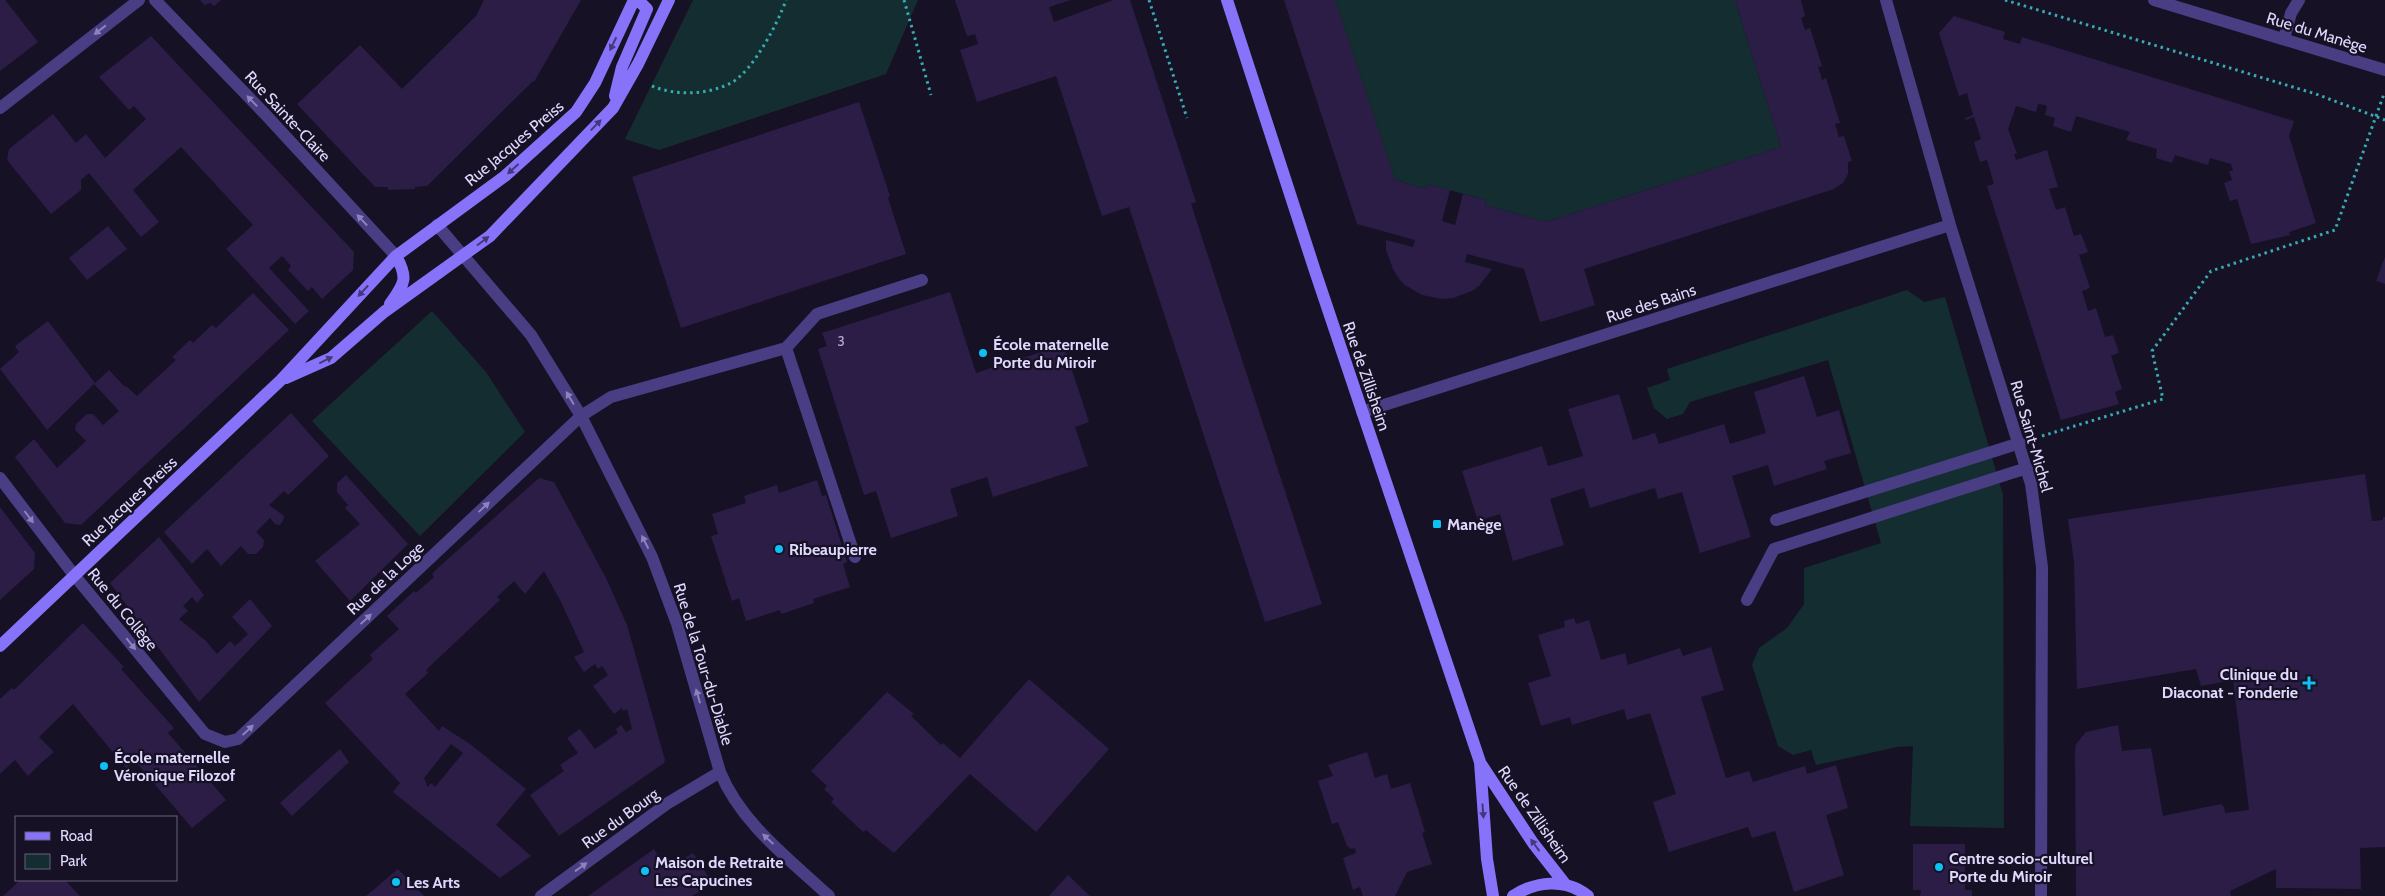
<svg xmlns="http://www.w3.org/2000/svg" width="2385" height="896" font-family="Cabin,sans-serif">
<rect width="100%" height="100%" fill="#171126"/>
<path fill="#142d30" d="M693,0h225l-32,74 -227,76 -34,-11z
M1335,0h400l46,147 -235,75 -61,-17 1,-5 -59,-16 -1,5 -31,-9z
M1907,290l17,12 21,-5 58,198 1,333 -94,-2 3,-80 -16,1 -81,18 -5,-15 -18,5 -15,-9 -26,-81 7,-17 28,-20 17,-24v-36l77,-25 -53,-183 -138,42 -7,12 -16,5 -13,-11 -7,-20 23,-8 -3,-11z
M432,311l54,61 39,60 -105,104 -108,-115z"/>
<path fill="#2b1d46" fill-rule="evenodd" d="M0,0h5l33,42 -38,29z
M200,0h21l-7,6 -4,-3 -6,2z
M484,0h97l-47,82 -1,-1 -106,105 -12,1v2l-27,1v-3h-13l-78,-83 63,-59 42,44 74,-73z
M955,0h116l-22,7 5,15 59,-22h17l66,202 -5,2 131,400 -57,18 -136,-415 -27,9 -46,-140 -79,26 -17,-52 18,-6 -3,-10 -8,2z
M1284,0h51l60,180 31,9 1,-5 23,6 -8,31 13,4 8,-31 23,6 -1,5 61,17 235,-75 -46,-147h66l4,16 -4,2 4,12 5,-2 12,38 -4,1 2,6 2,7 4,-2 14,45 -5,1 4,13 5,-1 8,25 -4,1v12l-5,9 -9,6 -250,80 11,36 -40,13 -15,4 -16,-53 -57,-15 -2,8 27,7 -13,17 -7,5 -19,7 -11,1 -20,-4 -17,-10 -6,-6 -6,-10 -7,-19v-10l27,7 2,-7 -58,-16z
M1954,16l51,16 -2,7 17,5 2,-7 272,84 -5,15 27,87 -27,9 1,3 -39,9 -14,-45 -7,2 -6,-18 8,-3 -3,-9h4l-2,-7 -21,-6 -2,7 -33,-10 -3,8 -16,-5 1,-9 -31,-9 4,-8 -54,-16 -5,16 -18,-6 2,-8 -10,-3 2,-8 -2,-2 -7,-1 -2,8 -20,-6 -8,23 9,25h-3l2,6 31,-10 11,37 -9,2 7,21 9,-3 9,29 7,-2 1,2 6,16 -9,3 11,33 -8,3 6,20 8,-3 9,29 8,-2 6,18 -8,3 11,33 -7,3 4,12 -58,16 -74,-234 7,-2 -7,-24 -7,2 -6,-20 7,-3 -7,-22 -8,3 -1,-2 8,-3 -6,-22 -8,3 -20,-63z
M151,36l203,216 -1,18 -31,29 -10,-12 -4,4 -20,-21 3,-4 -9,-10 -13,12 40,43 -14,13 -69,-75 27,-24 -72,-78 -48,43 26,32 -18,15 -52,-64 -8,7v10l-30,24 -44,-54 2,-11 44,-35 23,29 10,-9 19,24 41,-39 -12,-13 -5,4 -30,-33z
M859,102l31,94 -2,2 18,56 -225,74 -49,-151z
M108,226l19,23 -40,31 -18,-22z
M2385,257v27l-9,-3z
M950,292l26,81 78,-25 12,4 23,70 -14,5 13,39 -95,31 -6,-20 -37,12 8,27 -67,22 -15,-47 -12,4 -46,-146 9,-3 -5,-13z
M253,293l36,37 -208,195 -16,-2 -50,-66 19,-18 23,29 29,-27 -11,-11 1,-6 11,-10h6l10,11 16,-14 -25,-27 -47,46 -47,-61 19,-17 -4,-6 33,-25 47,62 14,-13 16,17 1,-1 11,10 39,-36 -4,-3 18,-17 3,3 19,-18 4,3z
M1804,376l13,41 22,-7 12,43 -27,8 3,8 -53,17 -6,-21 -36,11 19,61 -51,16 -18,-61 -24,7 -3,-11 -65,20 -6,-20 -34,11 14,46 -51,16 -13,-47 -22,7 -16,-50 80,-25 6,20 35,-10 -15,-47 51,-15 14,46 22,-7 4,11 65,-20 6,20 36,-11 -12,-41z
M291,413l38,43 -41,39 -4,-4 -15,14 15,11 -1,5 -3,4 -5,-1 -5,-6 -14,14 8,8 -1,7 -7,7h-8l-7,-8 -20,20 -14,-17 -15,15 -28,-32z
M2365,474l7,47 11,-1v-3h2v330l-25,1 1,41 -85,-1v-19l-46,22 1,5h-155l-1,-144 1,-8 10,-12 32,-7 4,26 29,-3 12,68 58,-12 3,3 1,6 24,-3 -16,-130 -32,6 -5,-17 -119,20 -3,-127 -6,-43z
M346,475l62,69 -58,57 -35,-40 45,-37 -15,-16 3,-3 -11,-13v-9z
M539,478l15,4 52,96 21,47 38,135 -1,3 -105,73 -29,-41 34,-24 -4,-6 18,-12 -11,-15 13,-9 15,20 23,-16 -2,-4 5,-4 5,7 6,-3 -5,-20 -4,2 -1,-3 -8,6 -21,-28 15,-11 -6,-9 -4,3 -3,-5 -11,8 -10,-15 10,-5 -23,-50 -17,-31 -19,23 -11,-13 -17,16 3,3 -74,70 2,3 -23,21 34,37 3,-5 28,18 56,45 -30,36 35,31 -31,22 -107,-86 7,-9 -75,-80 48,-44 -3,-4 29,-26 -12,-13 27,-25 2,2 18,-16 -2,-3 8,-8zM451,744l12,9 -28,34 -4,-4 -3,4 -4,-9z
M817,480l5,16 4,-1 21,67 -4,2 7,23 -37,12 1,4 -33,11 -1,-4 -34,11 -7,-23 -7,3 -21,-65 7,-2 -6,-20 34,-11 -2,-7 33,-11 2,8z
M0,507l35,46 -1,16 -34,31z
M159,537l45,58 -7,8 -5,-6 -9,9 5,5 -9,8 27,22 11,13 13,-13 5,5 13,-12 -16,-17 18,-18 22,27 -73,76 -89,-119z
M1574,618l2,6 13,-4 12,40 24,-7 3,12 52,-17 3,8 28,-9 13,43 -23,7 25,81 23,-7 4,11 52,-16 2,8 29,-9 12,43 -22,7 18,60 -50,17 -19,-61 -23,7 -4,-11 -79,25 -16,-50 23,-8 -26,-81 -23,7 -3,-11 -52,16 -2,-8 -29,9 -13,-43 23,-7 -13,-41 27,-8 -1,-6z
M83,623l41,44 -3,2 53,59 -6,5 58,67 -34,28 -57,-67 -9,7 -53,-64 -34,33 15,15 -13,11 -13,13 -13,-16 -15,14v-75l12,-11 2,2z
M1029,679l80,70 -73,83 -66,-58 -76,79 -28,-23 -3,2 -32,-30 3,-3 -10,-10 3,-3 -16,-15 76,-79 27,22 -3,2 30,29 2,-2 17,15z
M340,749l9,13 -57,54 -12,-13z
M1367,752l8,26 12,-4 4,15 19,-6 15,49 -3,1 10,31 -25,8 -12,24h-32l-3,-9 -7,3 -10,-32 13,-5 -1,-5 -4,1 -4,-3 -9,-24 -6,2 -14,-43 15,-5 -5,-11z
M1913,844h52v46h7v6h-52l1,-6h-8z
M654,849l12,20 27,-16 20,31 -21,12h-104z
M398,869l26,27h-58z
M1068,875l22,21h-41z
M20,880h45l15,16h-77z"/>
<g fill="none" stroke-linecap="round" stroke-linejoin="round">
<path stroke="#35acb3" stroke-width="3" stroke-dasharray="2.5 4" stroke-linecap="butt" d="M904,0l27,95
M1149,0l38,118
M2005,0l311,94 69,26
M652,86c24,10 55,9 79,-3 22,-12 47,-60 55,-83
M2042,436l121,-37 -11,-48 59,-80 124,-41 49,-136"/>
<path stroke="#493e83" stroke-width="12" d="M786,348l69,209
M1776,520l244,-77
M1747,600l27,-51 253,-81"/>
<path stroke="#493e83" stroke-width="12" d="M155,0l110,114 131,142
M1886,0l64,225 81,259 11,83 -1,329
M2154,0l231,70
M2284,39l7,-26 8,-13
M0,108l139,-108
M437,225l94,110 50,81 71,141 25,67 43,148c21,51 69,87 109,124
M1362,412l588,-187
M0,478l74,97 131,159 20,8 13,-3 343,-323 30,-19 175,-49 31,-34 105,-34
M541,896l127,-93 52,-31"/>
<path stroke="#8773f9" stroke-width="12" d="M1227,0l88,271 165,491 7,97 6,37
M615,96l7,-29 25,-58 -9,-9
M390,304c14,-20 19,-25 6,-48
M286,378l45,-20 53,-46 106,-76 123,-128 25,-44 31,-64
M0,646l281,-266 115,-124 109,-80 71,-64 19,-29 39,-83
M1481,764l52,79 32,41
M1513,896c23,-15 52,-18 75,0"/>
</g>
<defs><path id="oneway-solid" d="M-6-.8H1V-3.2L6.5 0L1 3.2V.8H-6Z" transform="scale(1.25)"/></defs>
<g fill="#8d83ba">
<use href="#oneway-solid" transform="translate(100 30) rotate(142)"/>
<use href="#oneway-solid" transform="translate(252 101) rotate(-134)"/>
<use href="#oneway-solid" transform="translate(362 220) rotate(-133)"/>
<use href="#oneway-solid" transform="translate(570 398) rotate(-121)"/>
<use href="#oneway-solid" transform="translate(484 507) rotate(-43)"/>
<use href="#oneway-solid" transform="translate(29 517) rotate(53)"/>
<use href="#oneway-solid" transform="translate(645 542) rotate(-117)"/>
<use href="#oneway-solid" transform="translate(366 619) rotate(-43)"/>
<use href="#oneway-solid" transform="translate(131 644) rotate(51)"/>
<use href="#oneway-solid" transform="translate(698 696) rotate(-106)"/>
<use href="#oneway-solid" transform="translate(248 730) rotate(-43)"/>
<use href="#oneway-solid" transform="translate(768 839) rotate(-137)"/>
<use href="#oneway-solid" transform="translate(581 867) rotate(-36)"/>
</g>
<g fill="#44387a">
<use href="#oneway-solid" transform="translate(613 44) rotate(116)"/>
<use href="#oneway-solid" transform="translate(596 125) rotate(-46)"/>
<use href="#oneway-solid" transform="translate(513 169) rotate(138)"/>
<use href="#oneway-solid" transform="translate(483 241) rotate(-37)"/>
<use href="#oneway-solid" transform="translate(363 291) rotate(133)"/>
<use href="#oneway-solid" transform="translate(326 360) rotate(-26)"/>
<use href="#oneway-solid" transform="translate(1483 811) rotate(86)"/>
<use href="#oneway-solid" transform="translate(1535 845) rotate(-126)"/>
</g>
<g fill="#0dc1f4" stroke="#171126" stroke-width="2">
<circle cx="983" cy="353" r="5"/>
<rect x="1432" y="519" width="10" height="10" rx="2.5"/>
<circle cx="779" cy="549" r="5"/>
<path d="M2306.5 675.5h5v5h5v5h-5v5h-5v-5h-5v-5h5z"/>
<circle cx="104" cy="766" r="5"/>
<circle cx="1939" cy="867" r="5"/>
<circle cx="645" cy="871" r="5"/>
<circle cx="396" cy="882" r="5"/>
</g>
<g text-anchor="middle" stroke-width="4.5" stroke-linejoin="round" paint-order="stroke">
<g font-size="14" fill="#b3a9cf">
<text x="841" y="346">3</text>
</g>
<g font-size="16" fill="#e0d8fd" stroke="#171126">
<text transform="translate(2317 32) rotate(17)" y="6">Rue du Manège</text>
<text transform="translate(288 116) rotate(47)" y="6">Rue Sainte-Claire</text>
<text transform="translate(514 143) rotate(-40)" y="6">Rue Jacques Preiss</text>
<text transform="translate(1651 303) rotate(-18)" y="6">Rue des Bains</text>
<text transform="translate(1367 376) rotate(71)" y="6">Rue de Zillisheim</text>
<text transform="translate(2032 436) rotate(74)" y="6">Rue Saint-Michel</text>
<text transform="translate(129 501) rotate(-43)" y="6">Rue Jacques Preiss</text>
<text transform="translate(385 578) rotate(-43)" y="6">Rue de la Loge</text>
<text transform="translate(123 609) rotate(51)" y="6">Rue du Collège</text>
<text transform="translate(704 664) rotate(73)" y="6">Rue de la Tour-du-Diable</text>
<text transform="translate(1535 814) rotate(55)" y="6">Rue de Zillisheim</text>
<text transform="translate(620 818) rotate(-36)" y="6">Rue du Bourg</text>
</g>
<g font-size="16" font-weight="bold" fill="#e0d8fd" stroke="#171126" text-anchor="start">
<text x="993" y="350">École maternelle<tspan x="993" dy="18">Porte du Miroir</tspan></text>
<text x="1447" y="530">Manège</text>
<text x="789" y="555">Ribeaupierre</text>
<text x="2298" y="680" text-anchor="end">Clinique du<tspan x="2298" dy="18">Diaconat - Fonderie</tspan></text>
<text x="114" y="763">École maternelle<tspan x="114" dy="18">Véronique Filozof</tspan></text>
<text x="1949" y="864">Centre socio-culturel<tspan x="1949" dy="18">Porte du Miroir</tspan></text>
<text x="655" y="868">Maison de Retraite<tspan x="655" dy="18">Les Capucines</tspan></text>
<text x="406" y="888">Les Arts</text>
</g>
</g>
<rect x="15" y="816" width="162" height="65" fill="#171126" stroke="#67617c"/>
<rect x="25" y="832" width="25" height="8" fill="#8773f9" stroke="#67617c"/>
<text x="60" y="841" font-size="15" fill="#e0d8fd">Road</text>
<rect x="25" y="854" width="25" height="15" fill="#142d30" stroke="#67617c"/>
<text x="60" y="866" font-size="15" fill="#e0d8fd">Park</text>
</svg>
